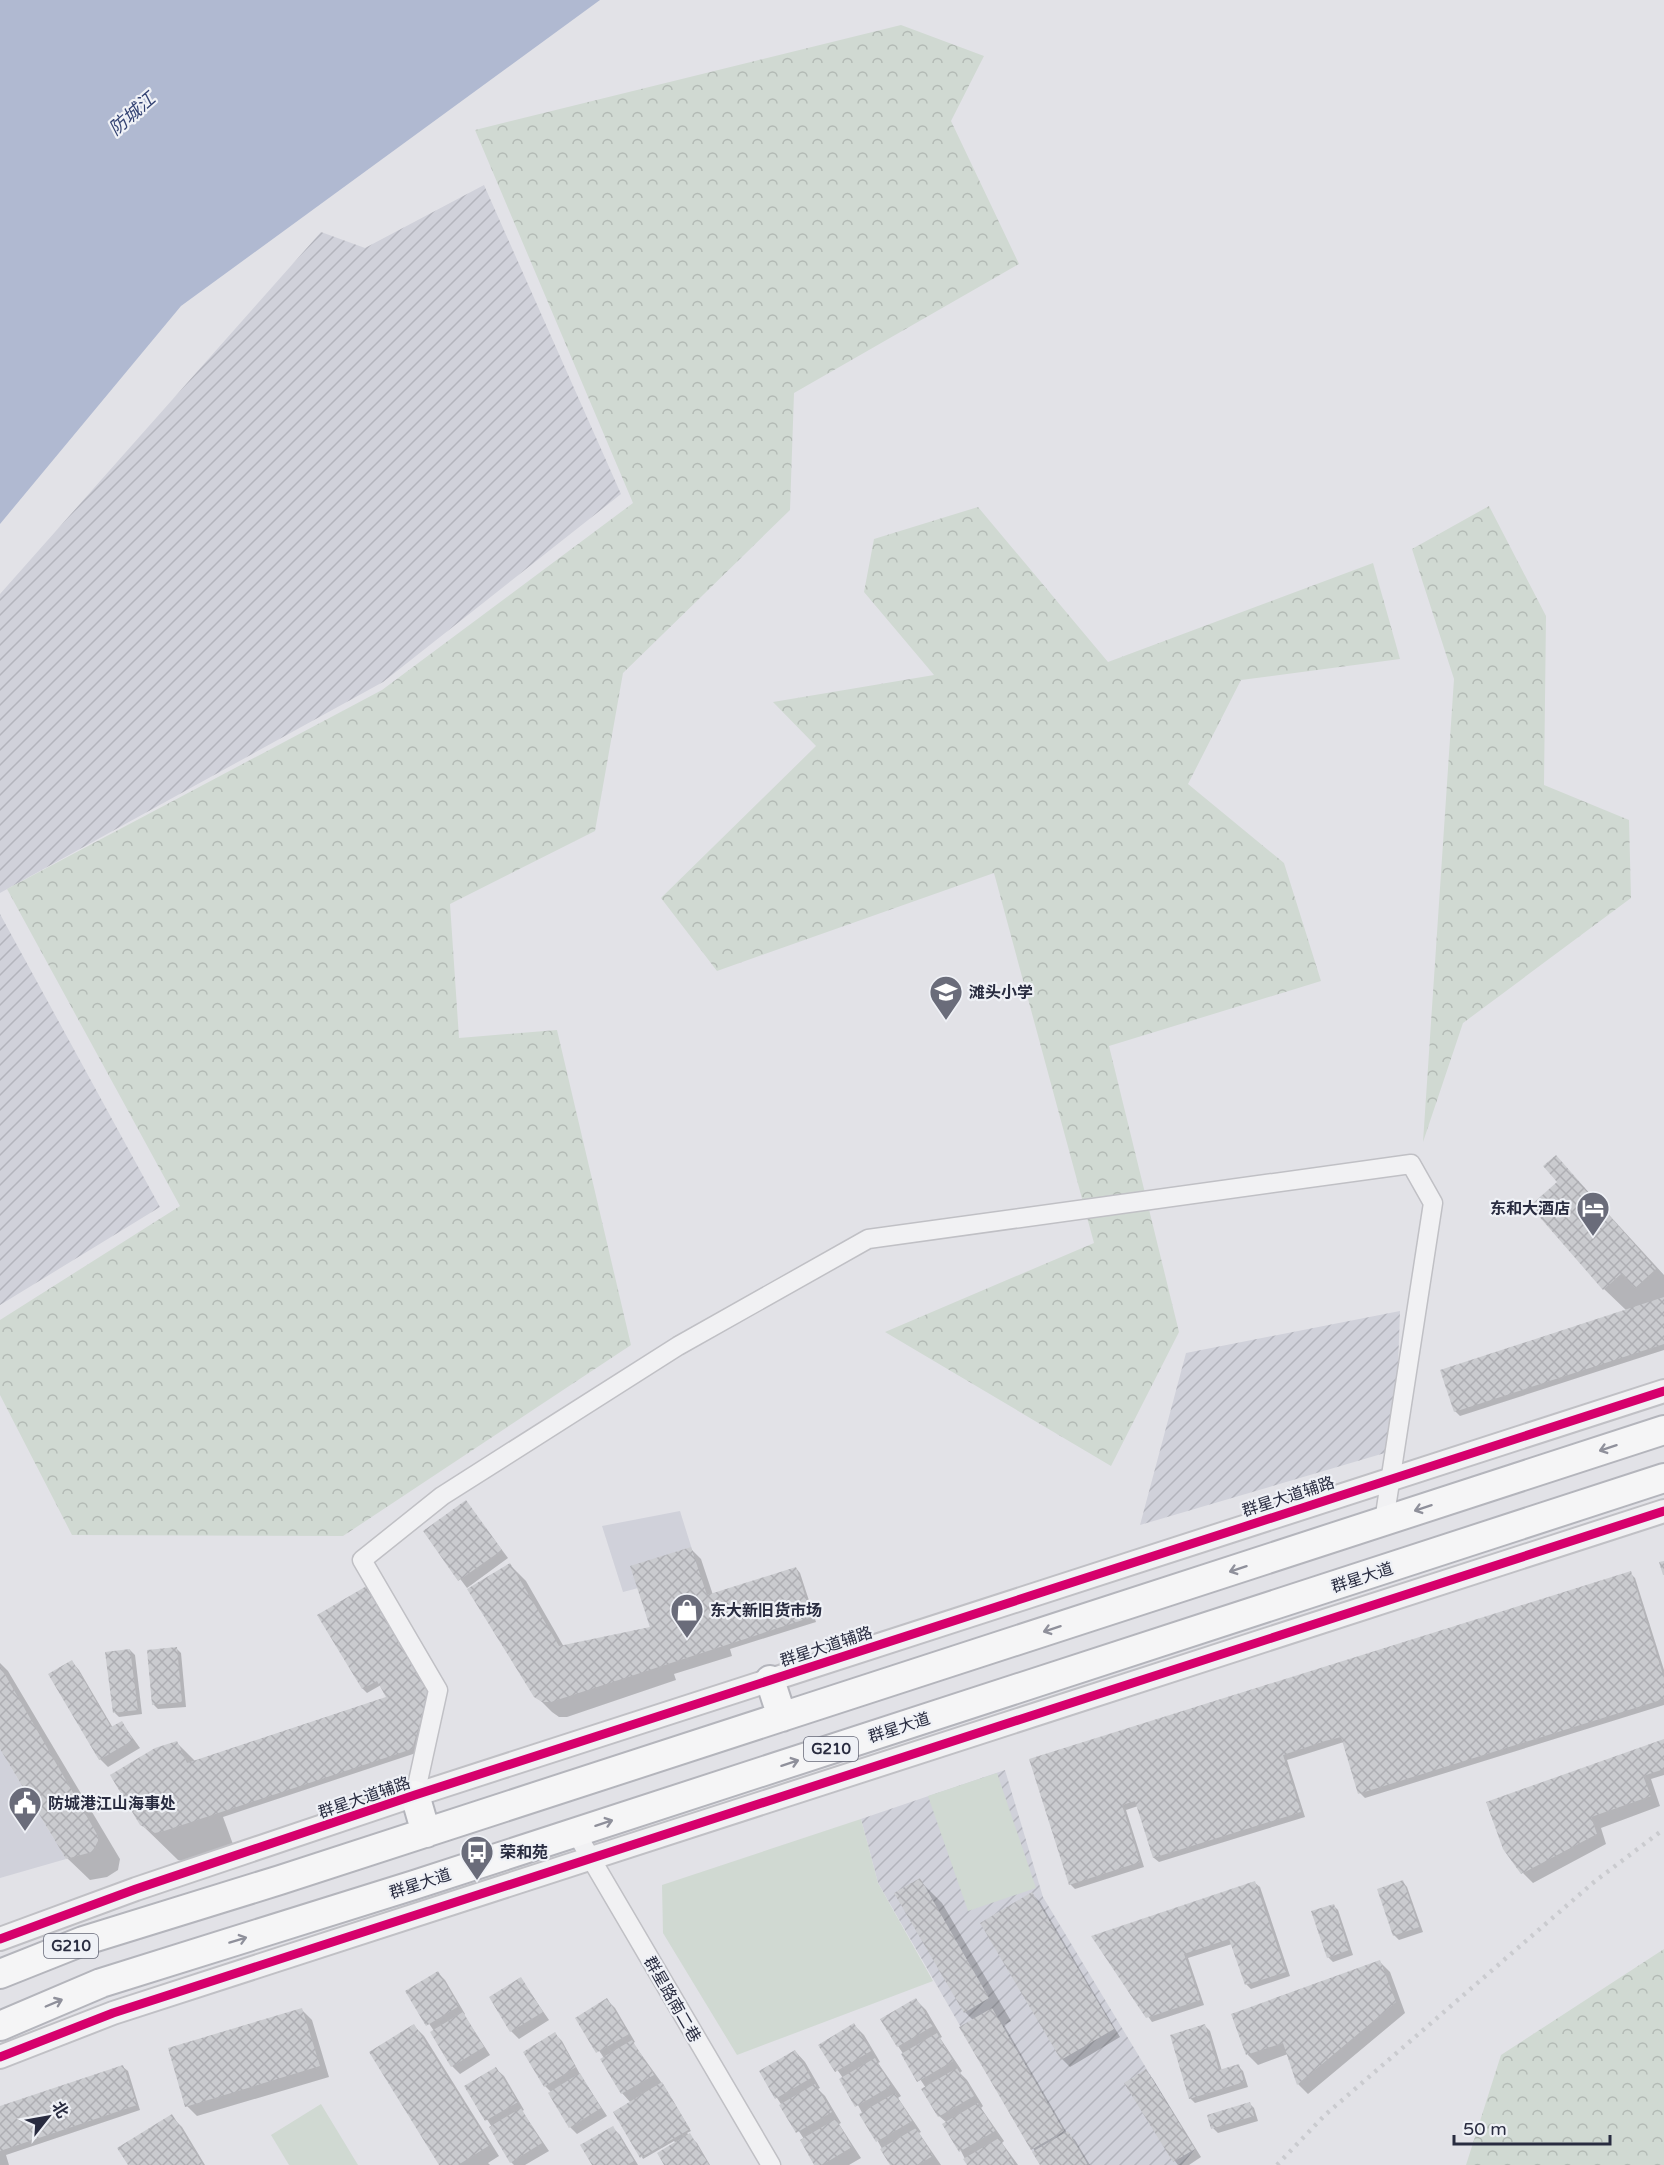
<svg xmlns="http://www.w3.org/2000/svg" width="1664" height="2165" font-family="'Varela Round','Noto Sans SC',sans-serif">
<defs>
<pattern id="industrial-furrows" width="10" height="10" patternUnits="userSpaceOnUse" patternTransform="scale(1.5)"><rect width="10" height="10" fill="#d0d1da"/><path d="M-1 1l2-2M0 10L10 0M9 11l2-2" fill="none" stroke="#b3b4bc"/></pattern>
<pattern id="forest-crowns" width="20" height="18" patternUnits="userSpaceOnUse" patternTransform="scale(1.5)"><rect width="20" height="18" fill="#d0d9d2"/><path d="M2 6a3 3 0 1 1 6 0M12 15a3 3 0 1 1 6 0" fill="none" stroke="#b3bab5"/></pattern>
<pattern id="building-cross-hatch" width="8" height="8" patternUnits="userSpaceOnUse" patternTransform="scale(1.5)"><rect width="8" height="8" fill="#cacbcf"/><path d="M0 0l8 8M0 8l8-8" fill="none" stroke="#aeaeb3"/></pattern>
</defs>
<rect width="100%" height="100%" fill="#e2e2e7"/>
<path fill="#d0d1da" d="M680,1511l42,134 -61,19 -23,-76 -15,4 -21,-66z
M0,1749l66,110 -66,19z"/>
<path fill="url(#industrial-furrows)" d="M484,185l137,309 -238,188 -383,211v-299l321,-362 44,16z
M0,914l160,293 -160,98z
M1400,1311l-5,139 -255,75 46,-172z
M1005,1770l38,127 152,252 -13,16h-142l-162,-282 -17,-64z"/>
<path fill="#d0d9d2" d="M997,1773l39,115 -68,23 -40,-115z
M861,1819l17,64 55,98 -196,74 -74,-122 -1,-48z
M321,2104l37,61h-69l-18,-30z"/>
<path fill="url(#forest-crowns)" d="M901,25l83,31 -33,65 68,143 -225,129 -4,117 -167,163 -28,158 -145,73 9,134 98,-8 74,315 -288,191 -271,-1 -72,-140v-75l180,-114 -173,-317 375,-199 251,-187 -158,-373z
M1489,506l57,110 -2,169 85,35 2,78 -168,125 -40,119 31,-463 -42,-130z
M978,507l130,155 265,-99 27,96 -159,21 -53,104 96,79 37,118 -212,65 70,286 -68,134 -226,-134 209,-89 -100,-370 -277,98 -56,-73 155,-152 -43,-44 161,-27 -70,-83 10,-53z
M1664,1949v216h-198l35,-110z"/>
<path fill="#b0b9d1" d="M0,0h600l-419,306 -181,218z"/>
<path fill="#0003" d="M1556,1157l108,118v75l-204,66 -5,-5 172,-100 -23,-22 -45,-107z
M466,1502l42,56 -41,30 -42,-56z
M691,1549l10,10 12,36 83,-27 4,5 16,49 -86,27 2,7 -58,18 2,6 -109,37h-8l-7,-5 -16,-16 -26,-131 16,16 38,66 88,-19z
M1630,1573l5,5 29,92v35l-299,93 -5,-5 -16,-51 -57,18 18,57 -146,45 -5,-4 -16,-52 -12,4 18,57 -69,22 -5,-5 -39,-124z
M319,1615l116,79 -19,59 -193,64 11,30 -48,15 -8,-2 -37,-36 36,-81 19,19 192,-64 -7,-13 -14,8 -4,-4z
M176,1648l5,5 5,54 -28,2 -5,-5z
M130,1650l5,5 7,59 -23,3 -4,-4z
M72,1662l7,8 34,58 9,-5 18,25 -32,19 -8,-8z
M0,1663l8,8 112,188 -2,11 -11,7 -17,3 -23,-22 -67,-112z
M1664,1741v34l-13,4 9,27 -59,22 5,16 -73,39 -10,-10z
M919,1880l23,23 69,118 -7,4 63,108 8,7 15,25h-49l-67,-144 -9,-9z
M1403,1882l4,5 16,45 -24,8 -5,-5z
M1255,1883l5,4 30,89 -39,13 -5,-5 -14,-40 -44,14 16,47 -52,17 -59,-85z
M1032,1894l8,8 80,135 -50,30 -8,-8z
M1333,1905l5,5 15,45 -20,7 -5,-5z
M1380,1962l10,10 15,41 -97,81 -10,-10 -10,-30 -30,11 -10,-10 -15,-40z
M438,1973l7,7 20,34 -1,1 26,40 -30,19 -8,-8 -18,-35 -27,-40z
M521,1979l28,41 -30,19 -8,-8z
M607,2000l8,8 20,34 -2,1 31,43 27,45 -4,2 10,10 13,22h-44l10,-22 -2,-2 -31,18 -1,-2 -27,-44 16,-10 -9,-10 -20,-33 2,-2 -27,-40z
M916,2000l10,10 16,27 -2,1 22,33 -2,2 7,7 16,26 -2,2 23,33 -2,2 16,22h-50l-21,-42 -8,-7 -13,-28 -28,-42z
M301,2009l11,11 17,57 -132,39 -10,-10z
M854,2025l10,10 16,27 -2,1 23,33 -3,2 23,34 -2,1 22,32h-50l-48,-87 -23,-33z
M414,2026l10,10 75,120 -11,7 2,2h-50z
M1205,2026l5,5 12,40 16,-5 5,5 5,16 -53,16 -5,-5z
M555,2034l7,7 19,35 26,40 -30,18 -7,-7 -19,-35 -6,-6z
M795,2051l10,11 15,26 -2,1 7,7 16,27 -2,1 22,34 -12,7h-33l-12,-26 -27,-41z
M123,2067l5,4 12,39 -134,45 3,10h-9v-57z
M496,2069l8,7 20,34 -2,1 27,40 -24,14h-11l-3,-3 -19,-35 -26,-40z
M1146,2071l7,8 48,78 -12,8h-11l-3,-4 -49,-78z
M1250,2104l4,4 4,13 -40,12 -5,-5z
M171,2116l11,11 23,38h-75z
M613,2128l7,7 18,30h-44z"/>
<path fill="url(#building-cross-hatch)" d="M1556,1155l100,114 -21,19 -13,-15 -19,17 -73,-84 27,-24 -14,-16z
M1664,1297v47l-210,68 -14,-42z
M466,1500l36,50 -44,31 -35,-50z
M691,1547l16,48 89,-28 16,50 -261,85h-9l-8,-5 -67,-108 43,-26 49,83 91,-19 -20,-61z
M1664,1561v14h-1l-4,-13z
M1631,1571l33,107v21l-306,95 -17,-57 -16,4 -42,14 18,57 -148,46 -18,-57 -13,4 18,57 -71,23 -40,-126z
M370,1584l61,104 -19,61 -248,82 -9,2 -15,-8 -30,-50 45,-27 22,-7 10,22 199,-66 -9,-16 -15,8 -45,-74z
M177,1647l5,55 -30,3 -5,-55z
M130,1649l8,61 -25,3 -8,-61z
M72,1660l39,67 11,-6 11,19 -34,20 -51,-86z
M0,1666l98,170v5l-6,11 -26,7 -66,-110z
M1664,1739v30l-21,7 8,20 -60,21 6,17 -76,40 -18,-25 -17,-47z
M920,1878l69,120 -25,15 -70,-120z
M1403,1880l16,47 -26,9 -16,-47z
M1255,1881l31,91 -41,13 -16,-46 -45,15 16,46 -54,18 -55,-82z
M1032,1892l82,137 -53,31 -81,-137z
M1334,1904l15,46 -22,8 -16,-47z
M1380,1960l16,42 -99,83 -14,-42 -37,12 -15,-41z
M438,1971l21,35 -33,20 -21,-35z
M521,1977l22,35 -33,20 -21,-35z
M607,1998l22,36 -33,19 -21,-35z
M916,1998l17,28 -36,21 -17,-28z
M302,2008l18,58 -135,41 -17,-59z
M992,2008l72,123 -33,19 -72,-123z
M463,2012l21,35 -33,20 -21,-35z
M854,2023l17,28 -36,21 -17,-27z
M414,2024l76,121 -32,20h-19l-70,-113z
M1205,2024l14,46 20,-6 5,18 -55,17 -19,-64z
M555,2032l21,35 -32,20 -21,-35z
M937,2033l16,28 -36,21 -16,-28z
M632,2040l22,35 -33,19 -21,-35z
M795,2050l16,28 -36,21 -16,-28z
M875,2058l16,28 -36,21 -16,-28z
M123,2065l14,40 -137,46v-45z
M496,2067l22,35 -33,19 -21,-35z
M957,2068l17,28 -36,21 -17,-28z
M1146,2069l49,80 -22,13 -49,-79z
M580,2073l21,35 -32,20 -21,-35z
M662,2082l28,47 -50,29 -27,-46z
M815,2084l17,28 -36,21 -17,-28z
M895,2093l17,28 -36,21 -17,-28z
M1250,2102l4,14 -43,13 -4,-14z
M978,2103l17,28 -36,21 -17,-28z
M521,2108l21,35 -32,20 -21,-36z
M172,2114l31,51h-75l-11,-17z
M836,2119l16,28 -30,18h-8l-14,-25z
M613,2126l21,35 -7,4h-35l-12,-20z
M916,2128l17,28 -16,9h-27l-10,-16z
M1068,2131l20,34h-48l-8,-13z
M690,2133l19,32h-45l-7,-12z
M999,2138l16,27h-48l-4,-6z"/>
<g fill="none" stroke-linecap="round" stroke-linejoin="round">
<defs>
<path id="minor" d="M415,1795l23,-105 -76,-130 80,-64 236,-150 190,-107 543,-75 22,39 -49,318
M576,1833l195,332"/>
<path id="tertiary" d="M0,1939l136,-50 279,-94 1249,-404
M0,2057l113,-44 1551,-502"/>
<path id="trunk" d="M770,1680l12,37
M415,1795l11,38
M0,1974l83,-33 197,-61 1384,-450
M0,2026l101,-43 313,-98 1250,-407"/>
</defs>
<use href="#minor" stroke="#c0c0c5" stroke-width="21"/>
<use href="#tertiary" stroke="#c0c0c5" stroke-width="26"/>
<use href="#trunk" stroke="#b4b5bc" stroke-width="32"/>
<use href="#minor" stroke="#f1f1f3" stroke-width="18"/>
<use href="#tertiary" stroke="#f1f1f3" stroke-width="22"/>
<use href="#trunk" stroke="#f5f5f6" stroke-width="28"/>
<path stroke="#cacbcf" stroke-width="4.5" stroke-dasharray="3 6" stroke-linecap="butt" d="M1277,2165l48,-50 269,-233 70,-53"/>
<defs>
<path id="cycleway" d="M0,1939l136,-50 279,-94 1249,-404
M0,2057l113,-44 1551,-502"/>
</defs>
<use href="#cycleway" stroke="#eff1f6" stroke-width="13"/>
<use href="#cycleway" stroke="#d6006c" stroke-width="9"/>
</g>
<defs><path id="oneway-shaft" d="M-6 0H5M1.5-3L5.5 0L1.5 3" fill="none" stroke-width="1.6" stroke-linecap="round" stroke-linejoin="round" transform="scale(1.5)"/></defs>
<g stroke="#8f909b">
<use href="#oneway-shaft" transform="translate(1608 1448) rotate(162)"/>
<use href="#oneway-shaft" transform="translate(1423 1508) rotate(162)"/>
<use href="#oneway-shaft" transform="translate(1238 1569) rotate(162)"/>
<use href="#oneway-shaft" transform="translate(1052 1629) rotate(162)"/>
<use href="#oneway-shaft" transform="translate(790 1763) rotate(-18)"/>
<use href="#oneway-shaft" transform="translate(604 1823) rotate(-18)"/>
<use href="#oneway-shaft" transform="translate(238 1940) rotate(-17)"/>
<use href="#oneway-shaft" transform="translate(54 2003) rotate(-23)"/>
</g>
<defs>
<symbol id="school-pin" viewBox="-11 -11 22 30"><path d="M0 17L-7.5 6A9.5 9.5 0 1 1 7.5 6Z" fill="#6a6c7a" stroke="#eff1f6"/><path d="M0-5L7-2L0 1L-7-2ZM-4 1L0 2.5L4 1V4Q0 6-4 4Z" fill="#fff"/></symbol>
<symbol id="hotel-pin" viewBox="-11 -11 22 30"><path d="M0 17L-7.5 6A9.5 9.5 0 1 1 7.5 6Z" fill="#6a6c7a" stroke="#eff1f6"/><path d="M-6-4.5h1.5V1H6V5H4.5V3h-9V5H-6ZM-4 0a1.8 1.8 0 1 1 3.6 0ZM.5 0V-2.5h3Q6-2.5 6 0Z" fill="#fff"/></symbol>
<symbol id="shop-pin" viewBox="-11 -11 22 30"><path d="M0 17L-7.5 6A9.5 9.5 0 1 1 7.5 6Z" fill="#6a6c7a" stroke="#eff1f6"/><path d="M-5-2.5h2.3a2.7 3.5 0 0 1 5.4 0H5L5.5 6h-11ZM-1.5-2.5h3a1.5 2.3 0 0 0-3 0Z" fill="#fff"/></symbol>
<symbol id="civic-pin" viewBox="-11 -11 22 30"><path d="M0 17L-7.5 6A9.5 9.5 0 1 1 7.5 6Z" fill="#6a6c7a" stroke="#eff1f6"/><path d="M-.6-6.5H3V-4.5H.6V-3L4-1V1h2V6H-6V1h2V-1L-.6-3ZM-1.2 2.5V6h2.4V2.5Z" fill="#fff"/></symbol>
<symbol id="bus-pin" viewBox="-11 -11 22 30"><path d="M0 17L-7.5 6A9.5 9.5 0 1 1 7.5 6Z" fill="#6a6c7a" stroke="#eff1f6"/><path d="M-5-6H5V4H4V6H2V4H-2V6H-4V4H-5ZM-3.5-4V0h7V-4ZM-3.5 1.2v1.5H-2V1.2ZM2 1.2v1.5H3.5V1.2Z" fill="#fff"/></symbol>
</defs>
<g fill-rule="evenodd">
<use href="#school-pin" x="927" y="973" width="38" height="52"/>
<use href="#hotel-pin" x="1574" y="1189" width="38" height="52"/>
<use href="#shop-pin" x="668" y="1591" width="38" height="52"/>
<use href="#civic-pin" x="6" y="1784" width="38" height="52"/>
<use href="#bus-pin" x="458" y="1833" width="38" height="52"/>
</g>
<g text-anchor="middle" stroke-width="4.5" stroke-linejoin="round" paint-order="stroke">
<g fill="#eff1f6" stroke="#646777" stroke-width="1.5">
<rect x="804" y="1737" width="54" height="24" rx="4.5"/>
<rect x="44" y="1934" width="54" height="24" rx="4.5"/>
</g>
<g font-size="15" font-weight="bold" fill="#292c40">
<text x="831" y="1754">G210</text>
<text x="71" y="1951">G210</text>
</g>
<g font-size="16" font-weight="bold" fill="#292c40" stroke="#eff1f6" text-anchor="start">
<text x="969" y="998">滩头小学</text>
<text x="1570" y="1214" text-anchor="end">东和大酒店</text>
<text x="710" y="1616">东大新旧货市场</text>
<text x="48" y="1809">防城港江山海事处</text>
<text x="500" y="1858">荣和苑</text>
</g>
<g font-size="16" fill="#292c40" stroke="#eff1f6">
<text transform="translate(1288 1496) rotate(-18)" y="6">群星大道辅路</text>
<text transform="translate(1362 1577) rotate(-18)" y="6">群星大道</text>
<text transform="translate(826 1646) rotate(-18)" y="6">群星大道辅路</text>
<text transform="translate(899 1727) rotate(-18)" y="6">群星大道</text>
<text transform="translate(364 1797) rotate(-19)" y="6">群星大道辅路</text>
<text transform="translate(420 1883) rotate(-18)" y="6">群星大道</text>
<text transform="translate(673 1999) rotate(60)" y="6">群星路南二巷</text>
</g>
<g font-size="18" font-style="italic" fill="#344373" stroke="#eff1f6">
<text transform="translate(132 114) rotate(-41)" y="6">防城江</text>
</g>
</g>
<g transform="translate(48 2117) rotate(59)" stroke="#eff1f6" stroke-width="4.5" paint-order="stroke">
<path d="M0-4.5L10 22L0 15L-10 22Z" fill="#292c40"/>
<text y="-9" font-size="16" font-weight="bold" text-anchor="middle" fill="#292c40">北</text>
</g>
<path d="M1454 2135v9h156v-9" fill="none" stroke="#292c40" stroke-width="3"/>
<text x="1463" y="2135" font-size="18" fill="#292c40" stroke="#eff1f6" stroke-width="4.5" paint-order="stroke">50 m</text>
</svg>
